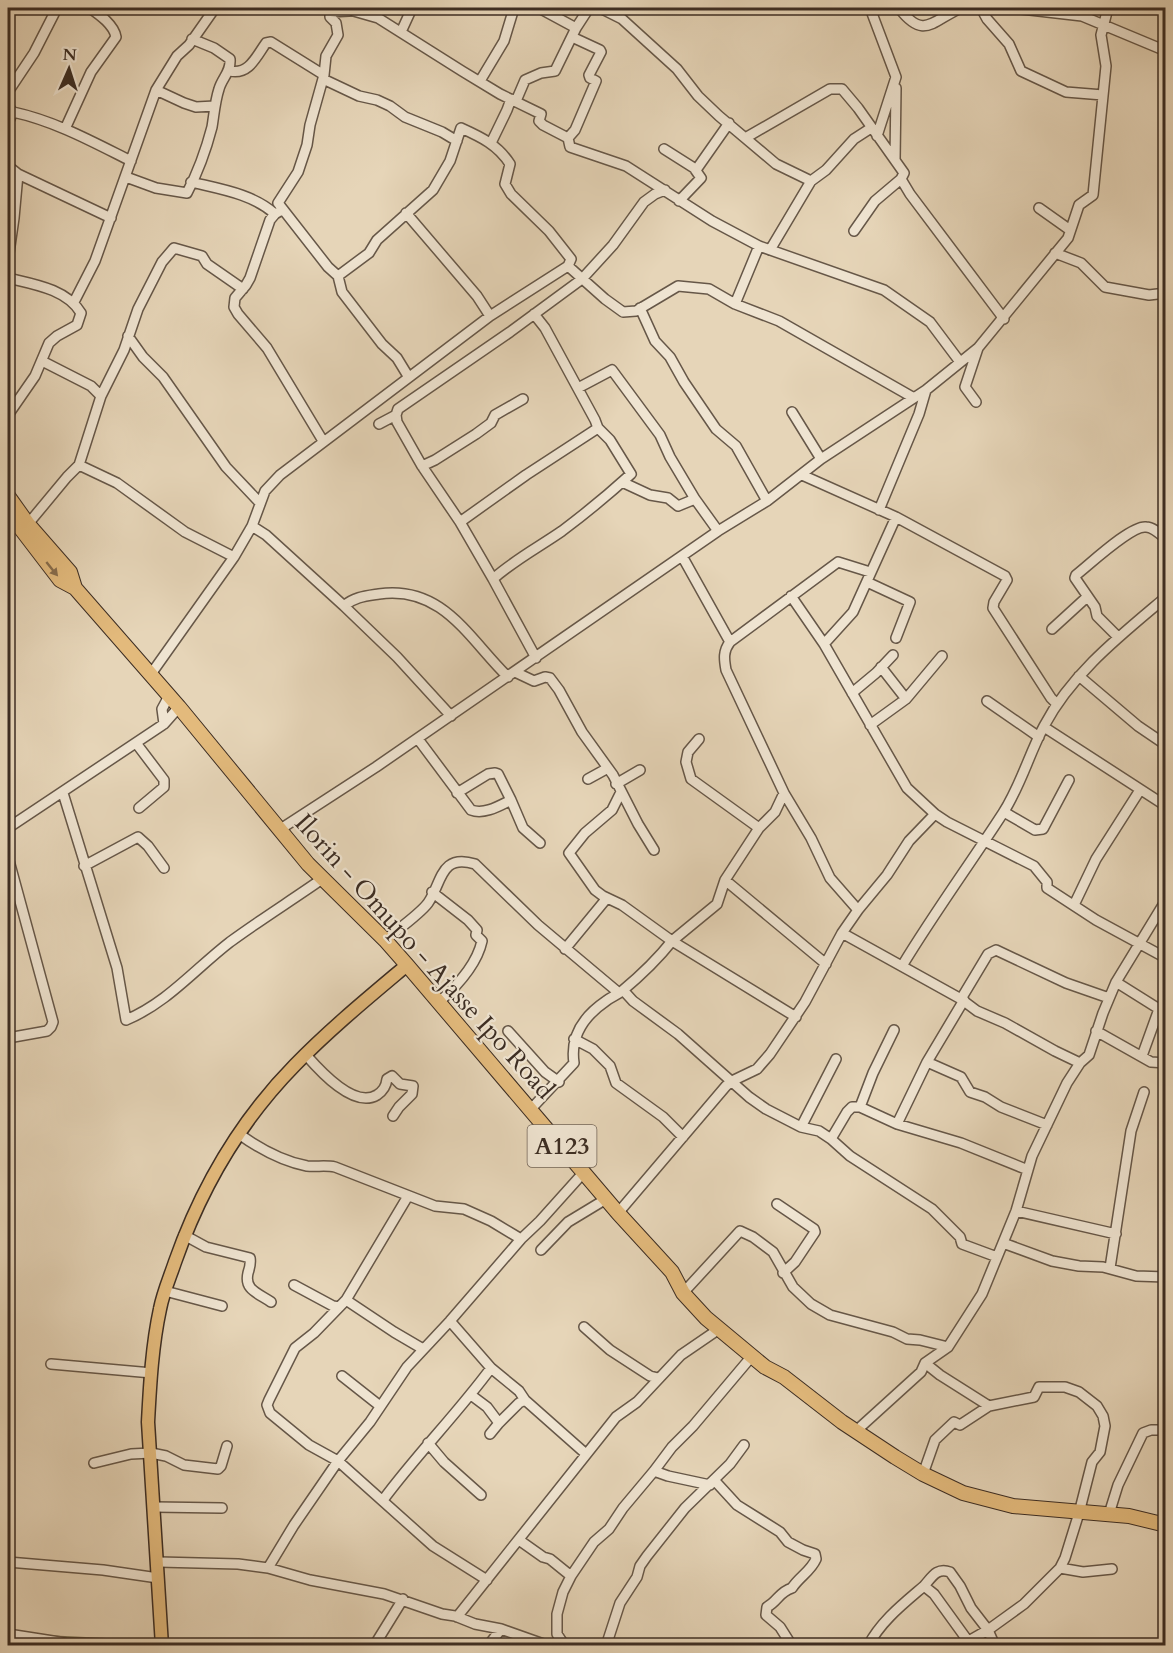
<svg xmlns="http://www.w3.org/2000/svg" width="1173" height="1653" font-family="Cardo,serif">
<rect width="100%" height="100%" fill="#e6d5b8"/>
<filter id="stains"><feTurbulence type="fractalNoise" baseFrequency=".00333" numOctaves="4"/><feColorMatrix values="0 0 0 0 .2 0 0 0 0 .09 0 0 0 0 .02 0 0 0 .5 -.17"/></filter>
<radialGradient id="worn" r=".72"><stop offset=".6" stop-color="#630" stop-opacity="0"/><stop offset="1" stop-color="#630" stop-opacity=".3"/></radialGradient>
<path fill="#babc8b" stroke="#7b7457" stroke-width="1.5" d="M8,1634l144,7v4h-144z"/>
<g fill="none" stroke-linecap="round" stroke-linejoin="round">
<defs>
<path id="minor" d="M343,8l35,10 84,53 38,23 41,20 -2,7 4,4 25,13 2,9 56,19 86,55 47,25 -24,58
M539,8l37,20 13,-20
M600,8l22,11 55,50 21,27 21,20 57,48 35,17
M870,8l26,69 -19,59
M899,8c25,33 34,12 62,0
M981,8l6,11 22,25 12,27 45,21 37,3
M994,8h9
M1011,8l71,8 84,35
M349,11l-19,1v5l6,6 2,12 -12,21 -2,19 -14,50 -3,20 -9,27 -20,31 50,64 10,9 4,16 40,52 15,14 11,18
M401,32l11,-24
M230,71c19,4 26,-14 36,-28l5,-1 53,33
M323,79l36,17 18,4 13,6 15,11 37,15 15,9
M480,81l24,-40 10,-33
M156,90l28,13 12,4 19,-1
M8,98v-6l26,-39 23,-45
M516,101l9,-21 16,-7 14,-2 21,-43
M8,106l5,6 -5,11
M13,112c42,9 80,30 118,49
M65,129l26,-57 25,-35c-2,-12 -16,-22 -26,-29
M747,137l83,-48h12l16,19 46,65 -3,6 9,15 94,125
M568,138l7,-8 21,-49 -6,-3 -1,-3 12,-23 -1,-2 -28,-13
M491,143l16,-33 4,-11
M664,149l30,19 7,10 -22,23
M895,160l1,-72
M8,166l10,8 93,44
M696,170l33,-47
M126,177l30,11 31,5c11,-21 19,-43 25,-66 2,-12 3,-26 7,-38 3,-11 12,-17 11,-30l-16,-11 -22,-9
M191,182c29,7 62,12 84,32l5,-3
M1039,208l31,22
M406,213l71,83 13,20
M275,214l-5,6 -20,58 -4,7 -11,13 -1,9 4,7 29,34 56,93
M854,231l21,-30 26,-22
M759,246l125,44 46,32 30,40
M770,250l41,-69 15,-11 28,-31 17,-11
M1055,253l26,10 24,24 44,8 17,-2
M8,260l6,-42 4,-44
M338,276l31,-23 8,-13 56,-50 17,-29 11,-33c20,9 37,17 49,36l-5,20 6,10 38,37 22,28 -3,7
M8,278c25,6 59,11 73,35l-4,12 -20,11 -8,7 -14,33 -27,39
M74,302l21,-41 61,-171 21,-34 12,-11 26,-37
M640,308l15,33 15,16 14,25 32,47 20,17 31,55
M534,314l11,14 50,92 3,8 -72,47 -66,47 -38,-56 -25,-44 -1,-7 2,-6 112,-77 72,-53 31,-34 31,-43 11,-8 10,-4
M128,336l15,21 20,20 63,90 34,36
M42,361l49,25 10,10
M578,388l34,-18 48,65 10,22 25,42
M976,402l-11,-15 13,-39
M792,412l29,47
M379,424l17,-9
M79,465l38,18 68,49 49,25
M422,466l13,-6 41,-26 15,-11 4,-8 28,-16
M802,475l94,42 109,59 2,4 -13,22 -1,6 58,90 6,6
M622,482l28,13 18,3 10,8 17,-7 23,32
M879,510l40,-96 7,-24
M460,522l33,57c21,-19 46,-32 69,-48 24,-18 47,-37 69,-57l-21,-34 -12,-12
M28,524l39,-47 12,-12 22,-69 23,-46 14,-41 24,-47 12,-14 28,8 5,8 36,25
M252,526l14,9 78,71
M682,556l48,86c-7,9 -6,17 -4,28l58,123 -9,19 -16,16 -34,52 -8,24 -45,37 124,76
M493,579l43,79
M867,582l43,20 -14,36
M791,596l33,48 83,144 28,26 12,8 87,44 13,16v6l49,32 70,38
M1052,629l35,-32
M1118,637l-21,-21 -2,-9 -20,-29 1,-3c13,-10 55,-50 70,-48 7,0 14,7 20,12
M730,642l108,-80 32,10
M824,644l29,-32 43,-95
M881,667l25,32
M515,672l19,9 11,-4 5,1 9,12 23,42 31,43 25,49 16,26
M151,674l83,-117 18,-31 13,-35 15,-16 210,-159 78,-50 37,33 18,13 13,-1 42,-25 31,3 26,15 44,17 135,77
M1079,676l59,50 28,19
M852,693l24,-20 17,-18
M987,701l52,36
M451,716l-54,-59 -53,-51c10,-9 22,-10 35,-12 64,-9 90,45 129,83
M164,724l-2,-15 7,-13
M870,725l36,-26 36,-43
M1044,727l122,79
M418,739l53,71c13,5 28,-4 40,-10l12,28 17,15
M699,739l-11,13 -2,10 5,17 68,49
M136,743l28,37v7l-25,21
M588,779l20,-11
M616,784l24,-14
M63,793l54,175 9,52c41,-17 69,-51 104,-78 30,-22 62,-42 92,-63
M457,793l31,-19 7,-1 3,1 13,26
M784,793l27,45 19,40 28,32
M1004,812l31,18 8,-1 26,-49
M8,828l156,-104 15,-17
M279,830l97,-63 342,-236 49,-30 54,-42 105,-69 52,-42 90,-110 11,-33 14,-10 13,-129 -5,-31 7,-27
M8,857l45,165 -2,5 -4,4 -39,7
M84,866l54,-29 10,9 16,22
M725,880l101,84
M432,892l36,28 9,10 -1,5 6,6c-5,23 -25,45 -43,61
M1074,905l22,-46 44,-69
M842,933l119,66 16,12 28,12 50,28 25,12
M385,940c12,-10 35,-26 43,-37 14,-20 12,-50 47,-39l63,61 81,68
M565,949l42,-51
M902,966c32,-53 68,-102 101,-153 18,-28 26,-59 41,-87 28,-53 77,-91 122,-129
M1116,982l43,27 7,1
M623,990l10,11 45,33 71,63 17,12 35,18 18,4 12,8 19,17 82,53 28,28 2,7 35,13
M961,999l27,-45 8,-4 70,33 43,15
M508,1031l37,41 14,10
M1096,1031l55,31 15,1
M574,1039l19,10 17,17 6,17 47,34 20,20
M306,1055c14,16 48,54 71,40 6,-4 9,-8 10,-16l5,-3 8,8 13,2 -1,8 -13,13 -6,9
M1142,1056l17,-47
M927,1062l34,15 9,15 15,5 16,10 46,18
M860,1107l13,-34 21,-43
M531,1109l43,-46c-4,-27 10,-47 32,-62 5,-4 11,-6 16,-10 18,-15 35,-31 50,-50l-50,-36 -19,-9 -8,-6 -26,-37 16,-20 27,-23 9,-18
M897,1124l30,-62 37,-62
M801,1127l35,-68
M239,1134c21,15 42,27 68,32 9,1 19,-1 28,1l100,39 29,3 27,12 30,18
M831,1139l16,-27 5,-5h8l37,17 64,19 67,27
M408,1196l-62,104 -32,33 -19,15 -26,52 -2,5 3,8 39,32 29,16 95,85 54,34
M777,1204l37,25 1,3 -20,30 -12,11
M1016,1211l100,23
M618,1213l108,-127 6,-5 25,-12 13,-15 35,-52 37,-69 16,-23 29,-35 22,-34 26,-27
M184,1235l22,12 44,11c1,5 0,9 -2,15 -4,17 10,20 23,29
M1003,1243l49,18 27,5 24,1 33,9 30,1
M541,1250l27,-28 38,-23
M1110,1268l21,-137 13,-39
M294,1285l39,21 6,1
M165,1291l57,15
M683,1293l57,-62 13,6 20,15 20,35 18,17 19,11 63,17 14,7 13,1 28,7
M346,1300l48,32 29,17
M450,1321l41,47 28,23 6,9 61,54
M584,1327l26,23 40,26 8,2
M925,1363l15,12 49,31
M51,1364l101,9
M342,1376l38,30
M471,1395l16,12 12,16 20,-20 6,-3
M856,1431l65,-59 4,-9 23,-16 34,-53 34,-83 16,-55 35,-73 13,-20 9,-8 14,-42 13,-31 50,-82
M490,1434l9,-11
M428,1443l16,19 37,33
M94,1463l37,-9 20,-1 15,3 18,9 34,4 3,-3 6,-20
M654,1471l14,5 42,9
M923,1474l12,-34 19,-18 6,3 29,-19 45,-9 5,-10h26l14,5 18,14 6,10 2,10 -5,26 -8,10 -13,51 -14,45 -5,10 -36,36 -36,26 -28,16
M715,1481l22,24 43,27 8,10 15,8 12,4 1,5c-5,12 -17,18 -24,29 -13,4 -14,13 -25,19l-1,8 14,12 12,19
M383,1500c34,-46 74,-86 108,-132
M155,1507l67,1
M1109,1514l9,-29 25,-52 8,-3h15
M519,1540l24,17 7,2 21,17
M8,1562l95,8 55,8
M159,1562l79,2 30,4 42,12 74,14 58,20 13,2 20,8 26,5 48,17
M268,1568l26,-43 44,-64 32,-39 37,-55 43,-46 71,-82 19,-18 44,-49
M1060,1568l23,4 29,-3
M924,1586c8,-9 13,-19 26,-14l10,14 11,22 17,22 7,16
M457,1617l159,-200 21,-15 44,-47 38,-26
M8,1634l58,9 61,3
M374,1646l29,-47
M488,1646l13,-17
M565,1646l-8,-12v-20l6,-22 8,-16 23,-34 15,-13 14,-21 31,-37 18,-24 21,-21 59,-70
M606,1646l14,-43 17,-26 3,-11 7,-10 38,-48 45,-44 14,-19
M868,1646c13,-25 35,-42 56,-60l10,8 34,47"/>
<path id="major" d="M162,1646l-14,-224c2,-37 4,-76 12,-113 3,-16 10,-32 15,-47 26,-74 65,-141 120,-197 35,-36 74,-68 112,-100"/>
<path id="highway" d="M8,496l20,28 42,48 5,16
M8,512l52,68 15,8 104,119 129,157 77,76 22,25 211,248 54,59 11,21 23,25 59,49 19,10 58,45 53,35 28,17 40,19 50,13 116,10 37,9"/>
</defs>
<use href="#minor" stroke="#665748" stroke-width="12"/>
<use href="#major" stroke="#3c2d23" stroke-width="15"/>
<use href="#highway" stroke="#3c2d23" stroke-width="16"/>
<use href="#minor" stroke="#efe4d1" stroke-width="9"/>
<use href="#major" stroke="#e3ba7c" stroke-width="12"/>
<use href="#highway" stroke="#e3ba7c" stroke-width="14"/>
</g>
<defs><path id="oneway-solid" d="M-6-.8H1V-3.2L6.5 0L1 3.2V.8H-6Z" transform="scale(1.5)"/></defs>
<use fill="#876c4b" href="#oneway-solid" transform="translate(52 569) rotate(51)"/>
<g text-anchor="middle" stroke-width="4.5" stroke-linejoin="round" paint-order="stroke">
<rect fill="#efe4d1" stroke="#726457" stroke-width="1.5" x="527.5" y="1125" width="69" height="42" rx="4.5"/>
<g font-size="24" font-weight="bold" fill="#3c2d23">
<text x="562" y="1154">A123</text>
</g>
<g font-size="26" fill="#3c2d23" stroke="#efe4d1">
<text transform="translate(425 956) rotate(48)" y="9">Ilorin - Omupo - Ajasse Ipo Road</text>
</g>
</g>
<rect width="1173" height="1653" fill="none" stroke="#e6d5b8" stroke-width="30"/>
<rect x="9" y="9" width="1155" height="1635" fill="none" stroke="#3c2d23" stroke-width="3"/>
<rect x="15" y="15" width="1143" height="1623" fill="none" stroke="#3c2d23" stroke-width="1.5"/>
<g transform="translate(69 69) rotate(3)" stroke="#efe4d1" stroke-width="4.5" paint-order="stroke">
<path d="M0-4.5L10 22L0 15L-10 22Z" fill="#3c2d23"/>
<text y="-9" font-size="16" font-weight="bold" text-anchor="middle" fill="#3c2d23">N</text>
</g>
<rect width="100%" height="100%" filter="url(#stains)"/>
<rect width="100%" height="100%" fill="url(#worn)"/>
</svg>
